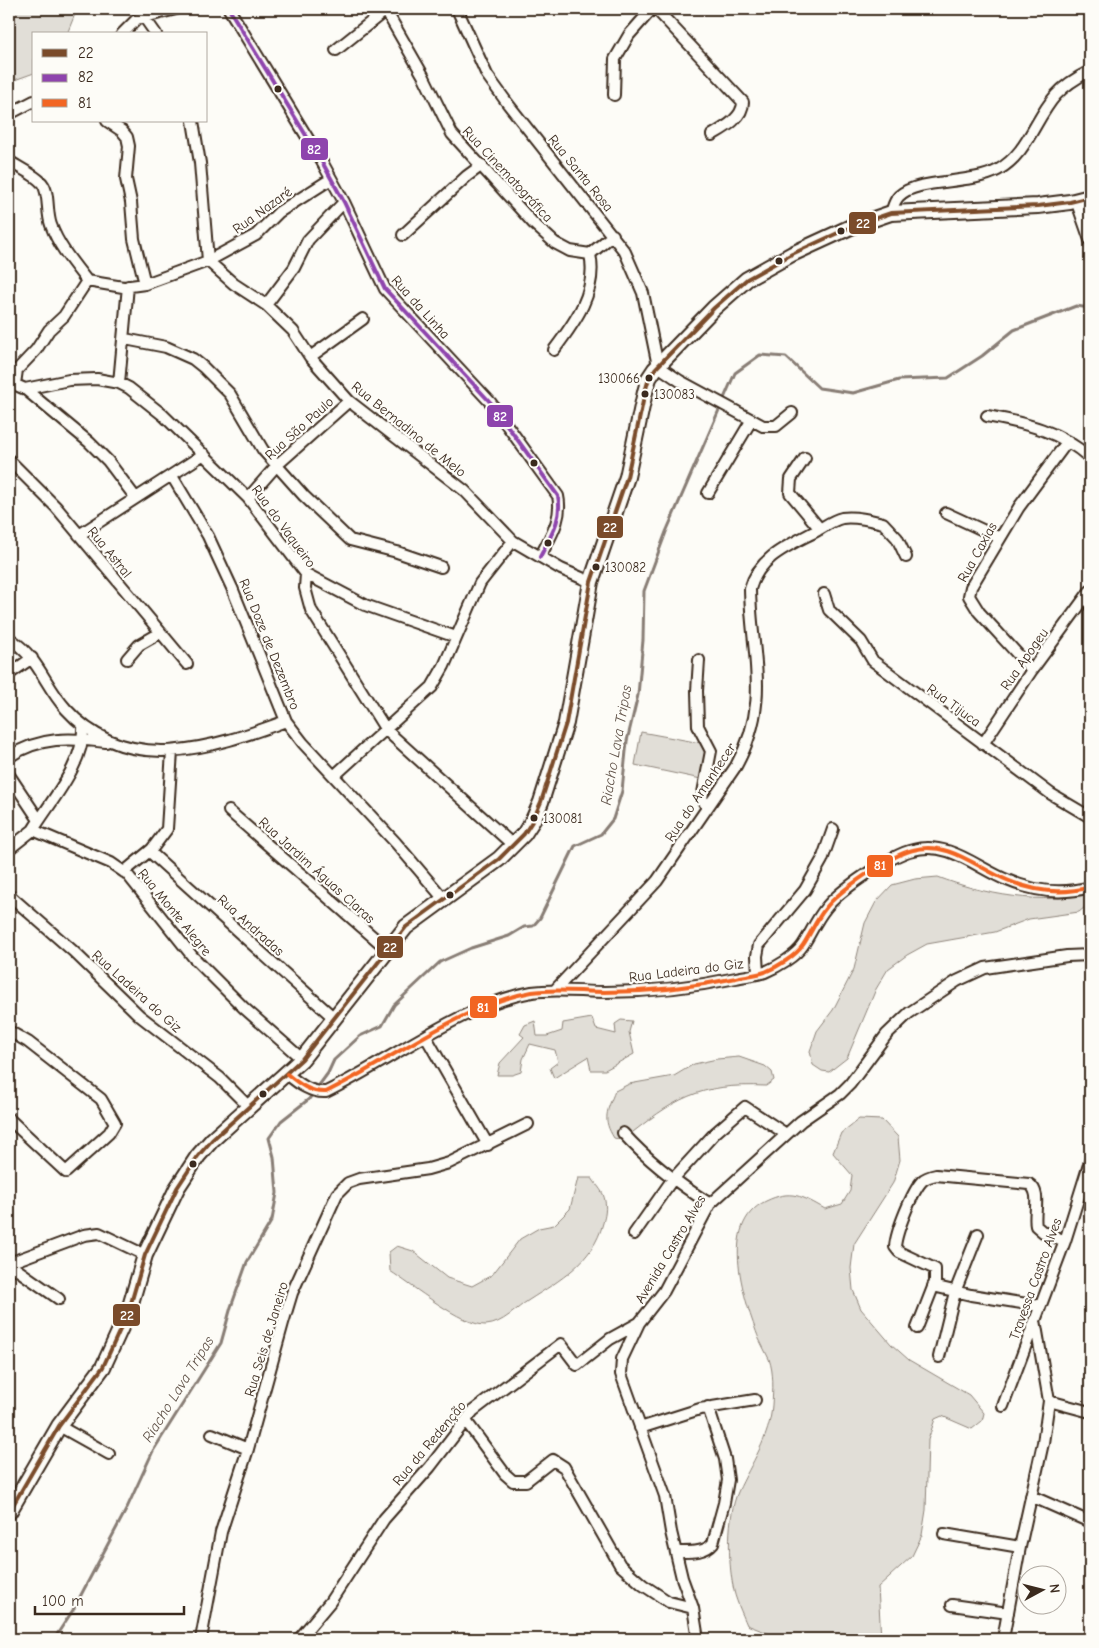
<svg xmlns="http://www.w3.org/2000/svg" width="1099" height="1648" font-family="'Comic Neue',sans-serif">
<rect width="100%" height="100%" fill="#fdfcf7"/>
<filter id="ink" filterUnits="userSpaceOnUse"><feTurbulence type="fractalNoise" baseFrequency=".02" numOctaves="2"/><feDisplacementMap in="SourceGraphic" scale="10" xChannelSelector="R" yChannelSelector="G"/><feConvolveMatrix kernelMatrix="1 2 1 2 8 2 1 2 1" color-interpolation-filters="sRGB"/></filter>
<g filter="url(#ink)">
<path fill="#e1ded7" stroke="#8e847a" d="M9,9h68l-10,25h-33v39l-25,9z
M641,732l65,12 -5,35 -66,-14z
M938,877c44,17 106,29 152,16v10l-11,9 -50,7 -34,13 -68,12 -20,11 -19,14 -12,20 -29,69 -18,14 -7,-1 -9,-6 -3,-14 7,-20 16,-21 21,-41 11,-46 11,-21 16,-17 23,-6z
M592,1018l4,11 20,5 -1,-10 6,-4 11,1 -3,11 5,22 -29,16h-14l-3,-13 -34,21 -4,-10 8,-6 -3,-12 -25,-6 -7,15 -2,13 -9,3h-15l3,-12 24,-26 -4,-3 5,-9 10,-4 2,15h10l15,-5 1,-8z
M739,1057l26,9 7,6 2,8 -8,6c-68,-3 -92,13 -143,54l-9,-2c-12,-19 -7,-27 1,-47l14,-7 45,-8 20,-12 23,-5z
M859,1119l23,1 16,17 2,23 -7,23 -39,61 -3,24 2,22 8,19 30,35 18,16 60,35 15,18 -2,8 -10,8 -30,-13 -7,3 -7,21 -2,70 -4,25 -10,21 -34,31 3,52h-98l-36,-14c-5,-12 -12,-26 -14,-39 -5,-25 -6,-70 5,-94 13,-29 32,-54 34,-87 1,-15 2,-32 -3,-46 -3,-7 -7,-13 -10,-20 -14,-37 -42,-115 7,-138 25,-12 36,-5 59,8l17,-5 8,-13 2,-16 -19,-22 8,-20z
M578,1178h14c3,5 8,10 11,16 4,10 3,19 0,29 -10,39 -43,57 -74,77 -13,8 -26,24 -43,25 -24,1 -74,-40 -96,-54l-1,-19 8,-6 16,5 34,27 25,8 20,-11 28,-36 19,-11 15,-3 16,-16z"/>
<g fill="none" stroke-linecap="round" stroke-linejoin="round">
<path stroke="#887d74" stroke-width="3" d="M54,1639l19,-29 53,-100 27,-59 68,-108 10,-36 16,-45 25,-42 5,-27 -3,-36 -5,-19 12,-17 28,-22 19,-26 6,-13 26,-24 22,-10 12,-21 46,-43 31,-14 38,-12 15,-9 9,-1 7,-8 35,-72 26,-12 12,-15 9,-28 5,-50 11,-46 5,-55 1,-49 22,-59 69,-159 25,-18 26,2 33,31 34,5 46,-13 49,-2 34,-22 32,-26 62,-24 14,2"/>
<defs>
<path id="minor" d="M229,9l92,151 23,42 41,87 106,114 67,93c5,23 -8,41 -18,61
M385,9l39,68 28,57 81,89 22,20 15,8 20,3 23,-19
M457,9l30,66 21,29 117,148 18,41 15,73 22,15 83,45h13l16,-13
M656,9l87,93c0,16 -19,26 -31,33
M144,17l12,17
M122,34l15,-15 39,-10
M336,50l50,-40
M614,95l1,-36 14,-24 23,-26
M9,114l25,-13
M107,121l15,10 5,6 2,9 -3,33 5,23 3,37 11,45
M193,121l7,42 8,98
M9,161c10,7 25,13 33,22 8,10 4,29 9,42 7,20 22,38 36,56l36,6 22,-3 63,-23 48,-26 23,-23 52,-33
M1076,200l14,40
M891,213c2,-6 3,-12 8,-17 18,-18 72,-11 99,-26 30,-17 36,-50 58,-75 9,-10 22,-18 34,-24
M403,235l64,-59 15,-11
M208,261l26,23 32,21 27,26 17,26 39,44 116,90 48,50 48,28 30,13
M266,305l28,-37 14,-28 36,-38
M125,339l41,8 27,12 10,8 27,27 33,56 41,46 46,44 47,12 44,15
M554,350c21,-28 44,-59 36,-96
M310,357l53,-38
M9,382l16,7 64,53 19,19 27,36
M119,383l9,-97
M15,384l2,-14 19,-20 13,-20 15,-14 23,-35
M25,389l44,-9 28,-1 22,4 10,5 34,27 85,83 58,76 59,31 91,32
M987,416c39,7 73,15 103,42
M805,458l-14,21 -1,14 30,36
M9,460l47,47 131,157
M172,476l36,60 24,52 54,133 17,22 93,100 47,55
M708,493l43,-72
M248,498l29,-33 72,-64
M946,513l54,25
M79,535l125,-81
M306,574l-1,14 6,22 75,120 128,116
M824,594l5,16 32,31 12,20 178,133 39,23
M9,638c31,21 34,45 57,71 61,68 146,39 220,12
M127,659l12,-14 21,-12
M699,660l-2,31 1,35 13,25 -9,47 5,10
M1032,670l-53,-58 -10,-16 2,-9 48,-80 48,-65
M9,674l23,-16
M983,744l49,-74 58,-79
M9,757c30,-21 62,-19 97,-15
M9,775l30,45
M334,776l98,-89 12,-21 36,-83 33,-42
M229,811l158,138
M33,830c19,-31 52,-67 50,-104
M9,849l24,-19 78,33 16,11 66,83 51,51 58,51
M150,852l184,166
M124,872l28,-23 15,-20 5,-78
M9,895l64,56 67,65 80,62 28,28
M758,974l-1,-18 2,-11 46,-55 17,-30 11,-31
M555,990l102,-109 79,-115c36,-65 15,-110 14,-177 9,-33 40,-44 68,-59 7,-4 15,-10 24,-12 13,-2 29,2 41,5l14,15 9,19
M9,1031l19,11 73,57 14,24 -6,10 -43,39 -57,-53
M426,1037l62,108
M287,1074c12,10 24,19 39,18 64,-31 137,-88 206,-100 24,-4 49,0 73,0 43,0 89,-5 131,-14 9,-2 20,-3 29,-6 12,-5 31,-16 38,-27 8,-12 13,-25 22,-36 13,-18 66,-54 88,-59 35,-10 64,18 94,30 28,12 55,15 83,7
M623,1133c26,29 54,50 87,71
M634,1234l38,-54 43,-47 30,-26 41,27
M9,1263l75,-28 15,-2 46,22
M9,1264l50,35
M933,1286l38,9 69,11
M917,1328l18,-46v-13l-36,-17 -4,-5c1,-15 17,-55 27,-66 4,-4 9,-5 14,-6l93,9c13,8 4,29 7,42l7,6 22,9
M939,1357l16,-65 23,-58
M1049,1401l41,11
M1003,1406l62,-165 25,-80
M466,1421l39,53 8,7h13l27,-21 11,7 56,98 23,20 26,17 24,6
M59,1426l50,28
M640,1428l60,-19 55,-9
M212,1434l36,15
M1031,1496l59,26
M944,1534l76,13
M678,1552c12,0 27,1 35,-9l11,-40 4,-23 -3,-21 -17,-52
M952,1605l56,8
M201,1639l20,-107 27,-83 35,-126 9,-30 45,-99 11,-11 11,-4 69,-10 21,-6 79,-39
M299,1639l31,-37 54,-83 46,-52 43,-56 88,-67 16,21 33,-26 29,-16
M698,1639l-5,-31 -11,-30 -11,-46 -6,-36 -44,-122 1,-15 17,-36 25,-32 46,-87 91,-83 39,-27 10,-10 37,-50 22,-21 48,-32 28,-13 82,-12 23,-1
M1003,1639l17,-92 23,-104 6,-42 -14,-81"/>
<path id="major" d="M9,1512l50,-86 44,-59 26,-57 16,-55 32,-67 21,-32 14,-16 90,-81 104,-132 93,-68 25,-25 9,-14 8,-18 25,-79 25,-141 36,-105 18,-85 4,-14 6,-9 59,-61 33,-29 45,-25 61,-28 38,-13 147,-7 32,-4 20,-5"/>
</defs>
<use href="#minor" stroke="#3b2a1e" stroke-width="14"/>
<use href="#major" stroke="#3b2a1e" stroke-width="18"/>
<use href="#minor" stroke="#fdfcf7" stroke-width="10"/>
<use href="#major" stroke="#fdfcf7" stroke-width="14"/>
<defs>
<path id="bus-1" d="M9,1512l50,-86 44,-59 26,-57 16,-55 32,-67 21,-32 14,-16 90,-81 104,-132 93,-68 25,-25 9,-14 8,-18 25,-79 25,-141 36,-105 18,-85 4,-14 6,-9 59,-61 33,-29 45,-25 61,-28 38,-13 147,-7 32,-4 20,-5"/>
<path id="bus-2" d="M229,9l92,151 23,42 41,87 106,114 67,93c5,23 -8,41 -18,61"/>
<path id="bus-3" d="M287,1074c12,10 24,19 39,18 64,-31 137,-88 206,-100 24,-4 49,0 73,0 43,0 89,-5 131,-14 9,-2 20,-3 29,-6 12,-5 31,-16 38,-27 8,-12 13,-25 22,-36 13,-18 66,-54 88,-59 35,-10 64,18 94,30 28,12 55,15 83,7"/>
</defs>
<use href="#bus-1" stroke="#fdfcf7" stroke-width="8"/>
<use href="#bus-2" stroke="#fdfcf7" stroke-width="8"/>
<use href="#bus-3" stroke="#fdfcf7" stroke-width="8"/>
<use href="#bus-1" stroke="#7a4b2a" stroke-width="4"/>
<use href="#bus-2" stroke="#8e44ad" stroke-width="4"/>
<use href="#bus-3" stroke="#f26522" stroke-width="4"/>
</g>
</g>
<g fill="#3b2a1e" stroke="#fdfcf7" stroke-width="2">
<circle cx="278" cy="89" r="4.5"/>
<circle cx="841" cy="231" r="4.5"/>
<circle cx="779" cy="261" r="4.5"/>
<circle cx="649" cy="378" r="4.5"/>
<circle cx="645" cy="394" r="4.5"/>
<circle cx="534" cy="463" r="4.5"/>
<circle cx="548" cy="543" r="4.5"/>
<circle cx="596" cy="567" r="4.5"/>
<circle cx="534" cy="818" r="4.5"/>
<circle cx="450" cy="895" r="4.5"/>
<circle cx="263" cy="1094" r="4.5"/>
<circle cx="193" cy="1164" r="4.5"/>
</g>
<g text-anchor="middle" stroke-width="4.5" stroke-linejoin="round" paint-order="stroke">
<g font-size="13" fill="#3b2a1e" stroke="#fdfcf7" text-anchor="start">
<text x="640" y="383" text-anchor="end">130066</text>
<text x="654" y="399">130083</text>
<text x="605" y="572">130082</text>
<text x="543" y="823">130081</text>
</g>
<g font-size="14" fill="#3b2a1e" stroke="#fdfcf7">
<text transform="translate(581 173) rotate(51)" y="5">Rua Santa Rosa</text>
<text transform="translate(508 174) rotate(47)" y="5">Rua Cinematográfica</text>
<text transform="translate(262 210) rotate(-36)" y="5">Rua Nazaré</text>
<text transform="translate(421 307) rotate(48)" y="5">Rua da Linha</text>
<text transform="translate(299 428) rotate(-42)" y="5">Rua São Paulo</text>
<text transform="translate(409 429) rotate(39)" y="5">Rua Bernadino de Melo</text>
<text transform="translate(284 526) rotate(54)" y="5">Rua do Vaqueiro</text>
<text transform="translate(110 552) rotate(51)" y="5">Rua Astral</text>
<text transform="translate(977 552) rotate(-61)" y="5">Rua Caxias</text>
<text transform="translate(270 644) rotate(68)" y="5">Rua Doze de Dezembro</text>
<text transform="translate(1024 659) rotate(-55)" y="5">Rua Apogeu</text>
<text transform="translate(954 705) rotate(36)" y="5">Rua Tijuca</text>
<text transform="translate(700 792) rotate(-56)" y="5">Rua do Amanhecer</text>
<text transform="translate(317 870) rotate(42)" y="5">Rua Jardim Águas Claras</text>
<text transform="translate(175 912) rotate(51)" y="5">Rua Monte Alegre</text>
<text transform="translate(251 925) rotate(42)" y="5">Rua Andradas</text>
<text transform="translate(686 970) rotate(-7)" y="5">Rua Ladeira do Giz</text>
<text transform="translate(137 991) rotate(42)" y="5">Rua Ladeira do Giz</text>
<text transform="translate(670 1249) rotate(-59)" y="5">Avenida Castro Alves</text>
<text transform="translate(1035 1279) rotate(-70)" y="5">Travessa Castro Alves</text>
<text transform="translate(266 1339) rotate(-73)" y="5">Rua Seis de Janeiro</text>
<text transform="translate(429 1443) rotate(-50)" y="5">Rua da Redenção</text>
</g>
<g font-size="15" font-style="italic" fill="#615349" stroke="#fdfcf7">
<text transform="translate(616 745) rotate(-80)" y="5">Riacho Lava Tripas</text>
<text transform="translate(178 1389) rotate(-58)" y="5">Riacho Lava Tripas</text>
</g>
</g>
<g stroke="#fdfcf7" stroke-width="2">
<rect x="300" y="137" width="29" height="24" rx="5" fill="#8e44ad"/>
<rect x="848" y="211" width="29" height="24" rx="5" fill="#7a4b2a"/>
<rect x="486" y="404" width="28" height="24" rx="5" fill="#8e44ad"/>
<rect x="596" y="515" width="28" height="24" rx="5" fill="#7a4b2a"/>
<rect x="866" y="854" width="28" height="24" rx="5" fill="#f26522"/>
<rect x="376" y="935" width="28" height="24" rx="5" fill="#7a4b2a"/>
<rect x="469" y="995" width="29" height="24" rx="5" fill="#f26522"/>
<rect x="112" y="1303" width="29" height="24" rx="5" fill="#7a4b2a"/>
</g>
<g font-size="14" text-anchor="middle" font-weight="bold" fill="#fff">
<text x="314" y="154">82</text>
<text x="863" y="228">22</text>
<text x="500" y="421">82</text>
<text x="610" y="532">22</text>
<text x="880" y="870">81</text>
<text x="390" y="952">22</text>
<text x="483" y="1012">81</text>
<text x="127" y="1320">22</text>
</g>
<rect width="1099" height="1648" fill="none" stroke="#fdfcf7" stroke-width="30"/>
<rect x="15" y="15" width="1069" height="1618" fill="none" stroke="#3b2a1e" stroke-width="2" filter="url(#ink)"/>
<rect x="32" y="32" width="175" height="90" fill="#fdfcf7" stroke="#afa8a0"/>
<rect x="42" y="49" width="25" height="8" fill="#7a4b2a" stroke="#afa8a0"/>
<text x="78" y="58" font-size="15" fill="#3b2a1e">22</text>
<rect x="42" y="74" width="25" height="8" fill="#8e44ad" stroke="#afa8a0"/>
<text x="78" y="82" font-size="15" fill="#3b2a1e">82</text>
<rect x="42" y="99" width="25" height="8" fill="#f26522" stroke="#afa8a0"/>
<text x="78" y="108" font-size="15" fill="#3b2a1e">81</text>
<g transform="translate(1042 1590) rotate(83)"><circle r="24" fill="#fdfcf7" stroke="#afa8a0"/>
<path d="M0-4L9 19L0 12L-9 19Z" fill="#3b2a1e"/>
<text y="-8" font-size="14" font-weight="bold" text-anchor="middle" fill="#3b2a1e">N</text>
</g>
<path d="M35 1606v8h149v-8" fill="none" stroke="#3b2a1e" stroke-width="2.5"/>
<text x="42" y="1606" font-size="15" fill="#3b2a1e" stroke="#fdfcf7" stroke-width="4" paint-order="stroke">100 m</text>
</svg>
